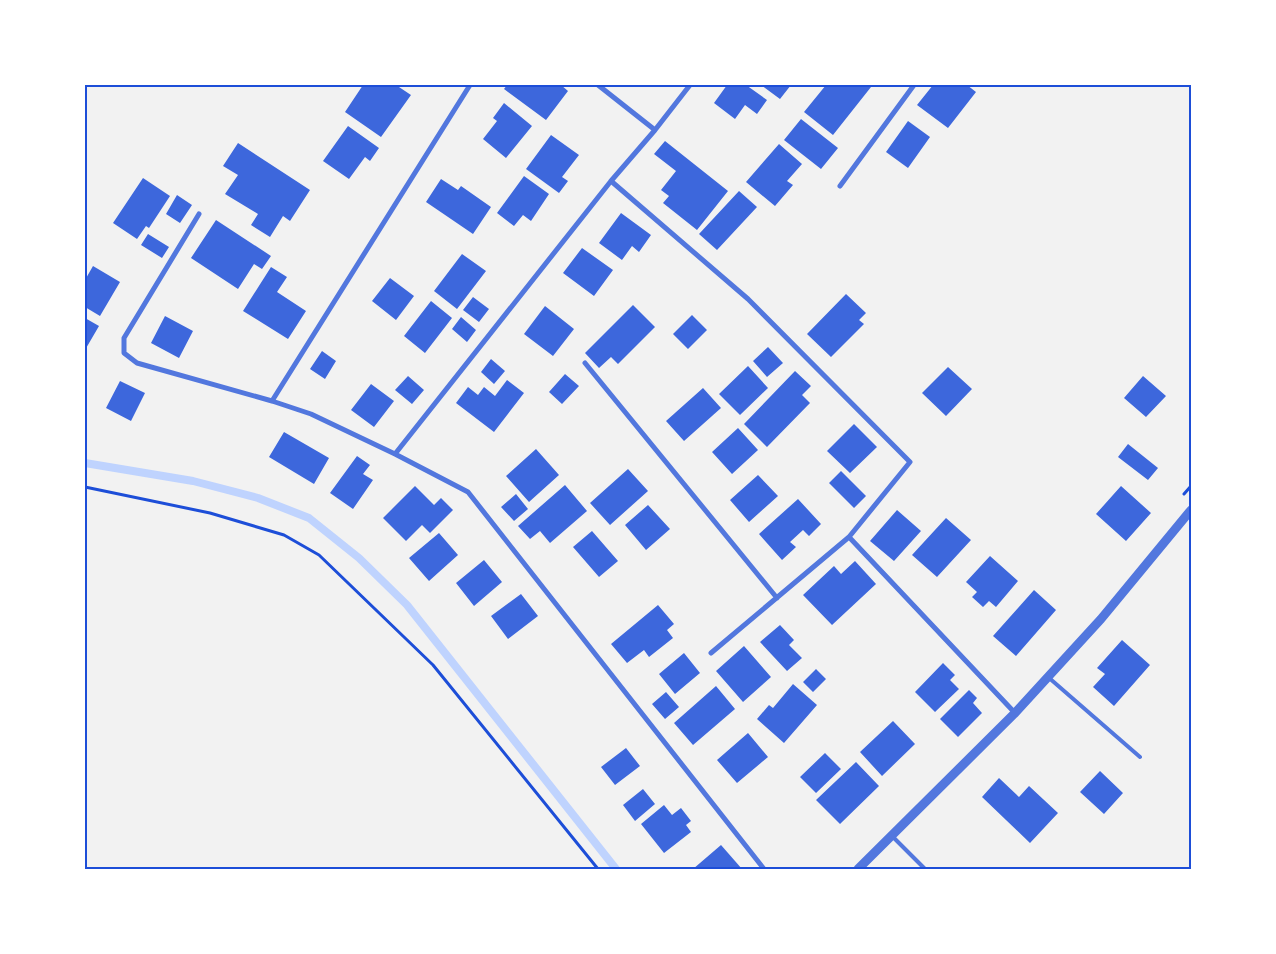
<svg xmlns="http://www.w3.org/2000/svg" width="1276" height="954" font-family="'Noto Sans',sans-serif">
<rect width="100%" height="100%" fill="#f2f2f2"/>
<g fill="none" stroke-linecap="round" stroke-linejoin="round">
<path stroke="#bfd3fe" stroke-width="8" d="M85,463l108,18 65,17 51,20 50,40 48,47 209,264"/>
</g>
<path fill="#3d67dc" d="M363,85h33l15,10 -30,42 -36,-25z
M507,85h54l7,6 -22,29 -42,-31z
M727,85h19l21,15 -10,14 -12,-9 -10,14 -21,-16z
M761,85h30l-11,14z
M826,85h43l2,2 -38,48 -29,-23z
M933,85h34l9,7 -28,36 -31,-23z
M504,103l28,23 -26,32 -23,-19 14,-18 -4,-3z
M801,119l37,29 -17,21 -37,-29z
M908,121l22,16 -22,31 -22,-16z
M348,126l31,22 -9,13 -5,-4 -16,22 -26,-18z
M551,135l28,20 -17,22 6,4 -9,12 -33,-24z
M665,141l63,50 -31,39 -34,-27 6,-7 -8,-6 15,-19 -22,-17z
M238,143l72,47 -20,31 -7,-5 -13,21 -19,-12 7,-11 -33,-20 13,-19 -15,-9z
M779,144l23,20 -15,17 6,4 -18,21 -29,-24z
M524,176l25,18 -18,27 -8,-6 -9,11 -17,-13z
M143,178l27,18 -21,32 -3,-2 -9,13 -24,-16z
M441,179l17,11 3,-4 30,21 -18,27 -47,-32z
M739,191l18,16 -40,43 -18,-16z
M177,195l15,10 -12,18 -14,-9z
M621,213l30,22 -12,17 -7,-6 -10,14 -23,-17z
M216,220l55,36 -9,13 -8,-5 -16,25 -47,-31z
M148,234l21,13 -7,11 -21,-13z
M582,248l31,22 -19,26 -31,-23z
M462,254l24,17 -29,38 -23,-18z
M93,266l27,16 -20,34 -15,-9v-27z
M271,267l16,10 -10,15 29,19 -18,28 -45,-28z
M390,278l24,18 -18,24 -24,-19z
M846,294l20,19 -7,7 5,4 -33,33 -24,-23z
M473,297l16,12 -10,13 -16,-12z
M431,301l21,17 -27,35 -21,-17z
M633,305l22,22 -37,37 -7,-7 -12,11 -14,-15z
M545,306l29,23 -21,27 -29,-22z
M692,315l15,15 -19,19 -15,-15z
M165,316l28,15 -14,27 -28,-15z
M461,317l15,13 -9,12 -15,-13z
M85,318l14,8 -14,24z
M768,347l15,16 -16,14 -14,-16z
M322,351l14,10 -11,18 -15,-10z
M491,359l14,12 -11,13 -13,-12z
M748,366l20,22 -28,27 -21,-21z
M948,367l24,22 -26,27 -24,-23z
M795,371l16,15 -9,9 8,8 -43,44 -23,-23z
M565,374l14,12 -17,18 -13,-12z
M408,376l16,14 -12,14 -17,-14z
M1143,376l23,20 -20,21 -22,-19z
M507,380l17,13 -30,39 -38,-29 12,-16 10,8 6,-8 11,9z
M120,381l25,12 -14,28 -25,-13z
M371,384l23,17 -20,26 -23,-17z
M703,388l18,20 -37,33 -18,-20z
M854,424l23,23 -27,26 -23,-22z
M738,428l20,22 -26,24 -20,-22z
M284,432l45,26 -15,26 -45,-27z
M1128,444l30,24 -10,12 -30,-23z
M536,449l23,26 -30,27 -23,-26z
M357,456l13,9 -7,9 10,6 -20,29 -23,-16z
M628,469l20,22 -38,34 -20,-22z
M841,471l25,25 -12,12 -25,-25z
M758,475l20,21 -29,26 -19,-22z
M565,485l22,26 -37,32 -10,-12 -10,8 -12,-13z
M415,486l19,19 7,-7 12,12 -23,23 -8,-8 -16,16 -23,-23z
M1121,486l30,27 -25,28 -30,-27z
M516,494l12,15 -14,12 -13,-14z
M798,499l23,25 -12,12 -6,-6 -13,12 6,5 -14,13 -23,-26z
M648,505l22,24 -24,21 -21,-25z
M897,510l24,21 -27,30 -24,-20z
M946,518l25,22 -34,37 -25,-22z
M592,531l26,30 -19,16 -26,-30z
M439,533l19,22 -29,26 -20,-23z
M990,556l28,25 -22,26 -7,-6 -6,6 -11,-10 5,-5 -11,-10z
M484,560l18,22 -28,24 -18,-23z
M855,561l21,23 -44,41 -29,-30 31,-29 7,8z
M1034,590l22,20 -40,46 -23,-20z
M521,594l17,22 -30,23 -17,-23z
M658,605l16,19 -7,6 6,8 -24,19 -5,-7 -17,13 -16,-19z
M780,625l14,15 -5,5 13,13 -15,13 -27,-29z
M1122,640l28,25 -36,41 -21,-19 12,-13 -8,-6z
M744,646l27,31 -28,25 -27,-31z
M684,653l16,20 -25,21 -16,-20z
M943,663l12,12 -5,5 9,9 -24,23 -20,-20z
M816,669l10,10 -13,13 -10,-10z
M793,684l24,21 -33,38 -27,-24 12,-14 4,3z
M716,686l19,23 -42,36 -19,-22z
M969,690l8,8 -4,5 9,10 -24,24 -18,-18z
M666,692l13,15 -14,12 -13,-15z
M893,721l22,23 -33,32 -22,-24z
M748,733l20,24 -31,26 -20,-23z
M626,748l14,18 -25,19 -14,-18z
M825,753l16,16 -25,24 -16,-16z
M856,762l23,24 -39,38 -24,-24z
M1100,771l23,22 -19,21 -24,-22z
M999,778l20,19 10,-11 29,27 -28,30 -48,-46z
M643,789l12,15 -20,17 -12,-16z
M664,805l8,10 9,-7 10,13 -5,4 5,7 -27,21 -23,-29z
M721,845l21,24h-49z"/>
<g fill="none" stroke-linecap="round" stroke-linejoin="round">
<path stroke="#1d4ed8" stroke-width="3" d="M85,487l125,26 74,22 35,20 114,110 165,204
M1184,494l7,-8"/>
<path stroke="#5277de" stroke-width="4" d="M1048,677l92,80
M892,836l33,33"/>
<path stroke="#5277de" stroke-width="5" d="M598,85l57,45
M611,181l137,118 162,163 -61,75 166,176
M840,186l74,-101
M199,214l-75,124v15l13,10 135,38 39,13 84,40 73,38 296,377
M585,363l192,235
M272,401l198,-316
M395,454l216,-273 44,-51 35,-45
M711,653l138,-116"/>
<path stroke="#5277de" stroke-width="9" d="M858,869l157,-156 86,-94 90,-109"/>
</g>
<rect width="1276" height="954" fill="none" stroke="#ffffff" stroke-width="172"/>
<rect x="86" y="86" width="1104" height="782" fill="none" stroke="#1d4ed8" stroke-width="2"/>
</svg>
